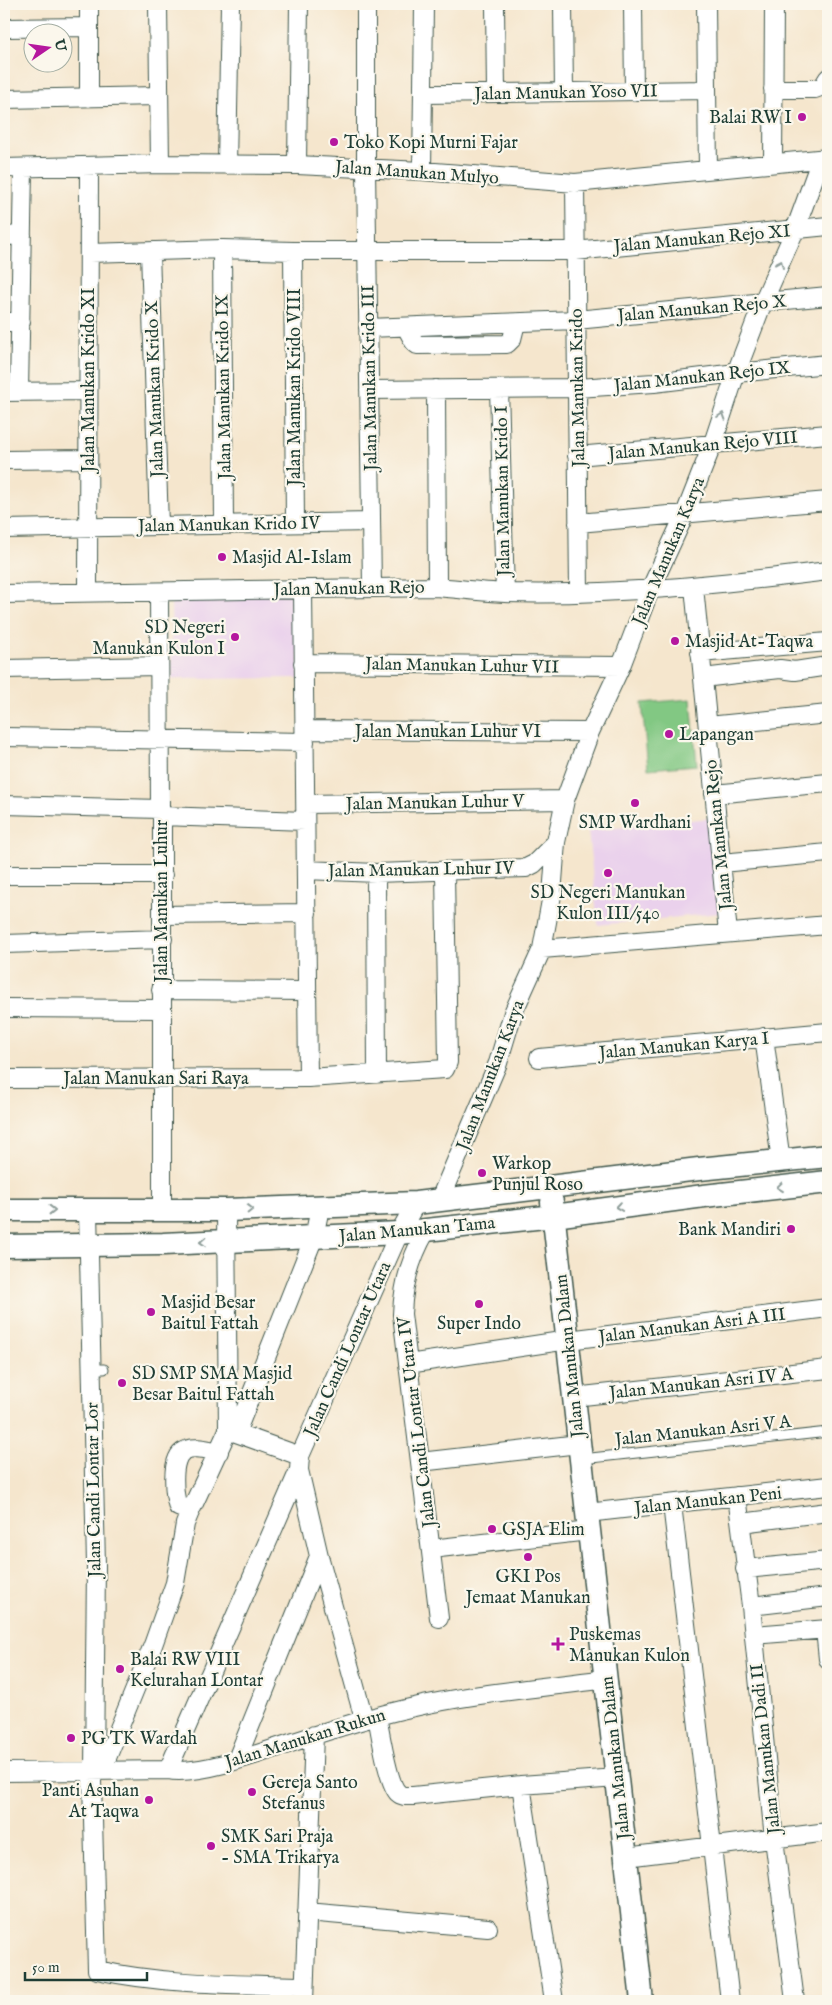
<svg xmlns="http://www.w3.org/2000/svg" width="832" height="2005" font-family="'IM FELL English',serif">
<rect width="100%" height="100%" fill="#fbf7ec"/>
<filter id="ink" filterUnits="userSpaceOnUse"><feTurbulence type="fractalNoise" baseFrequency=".02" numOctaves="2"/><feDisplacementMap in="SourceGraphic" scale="10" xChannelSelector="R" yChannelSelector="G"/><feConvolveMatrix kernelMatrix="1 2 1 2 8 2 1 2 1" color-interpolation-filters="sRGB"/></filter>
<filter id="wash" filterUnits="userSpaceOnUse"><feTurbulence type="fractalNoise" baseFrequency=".0096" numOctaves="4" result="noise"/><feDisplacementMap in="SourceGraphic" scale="20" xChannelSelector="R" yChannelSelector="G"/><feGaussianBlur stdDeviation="1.12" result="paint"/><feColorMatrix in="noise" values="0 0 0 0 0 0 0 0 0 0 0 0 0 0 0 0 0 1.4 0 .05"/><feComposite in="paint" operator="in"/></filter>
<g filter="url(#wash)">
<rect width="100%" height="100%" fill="#f5e6cd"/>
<path fill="#ead1ec" d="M298,594l1,84 -127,1 -1,-84z
M710,818l10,95 -122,12 -10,-94z"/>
<path fill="#82c883" stroke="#50825c" d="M691,699l6,66 -49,4 -6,-66z"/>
</g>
<g filter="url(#ink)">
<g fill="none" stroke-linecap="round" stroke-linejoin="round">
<defs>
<path id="service" d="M91,1369h13
M582,1459l246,-27"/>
<path id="minor" d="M89,4v94
M158,4l2,160
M366,4v164l6,419
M495,4l1,89
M563,4l1,89
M633,4l1,88
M706,4l2,166
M4,28l85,-1
M773,89h42l8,-3 5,-8
M424,94l283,-4
M4,99l155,-3
M773,163l1,-159
M227,165l3,-161
M297,165l2,-161
M4,168l156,-4 137,1 125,6 153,12 253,-25
M422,171l2,-167
M575,183l4,410
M4,236l18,-1
M222,249l2,275
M293,251l2,272
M150,252l9,273
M89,253l133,-4 71,2h282l253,-25
M4,322h17
M406,327l8,15 3,3 90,-1 5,-5 4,-16
M368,328l208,-8 252,-24
M436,389l1,198
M499,389l6,204
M369,390l208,-2 77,-5 82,-10 92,-9
M4,392l84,-1
M19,392l4,-224
M577,456l251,-22
M4,460l84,-1
M578,523l250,-22
M4,529l367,-7
M694,587l34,346
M303,589l5,489
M159,592l1,217 2,7v394
M88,593l1,-426
M4,594l433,-7c23,2 46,5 68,6 109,3 216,-9 323,-22
M700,653l128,-11
M303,663l318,3
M4,669l155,-3
M703,678l77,-9 15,2 33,-5
M708,726l120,-12
M305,730l285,2
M4,737l301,5
M714,794l114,-11
M306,804l259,-4
M4,805l156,4
M162,816l143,5
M721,863l107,-10
M306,870l70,3 150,-5 8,-4 22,-22
M376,873l1,201
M4,875h159
M163,915l144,-2
M4,944l159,-5
M542,949l286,-24
M161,990l146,1
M4,1008l157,1
M764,1037l17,124
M539,1058l289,-26
M4,1079l304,-1 137,-9 3,-7 -3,-190
M439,1201l59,-138 15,-50 29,-64 10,-54 4,-53 9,-42 25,-68 31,-66 29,-76 35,-76 28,-71 23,-70 27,-71 32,-72 26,-71
M88,1211l8,354 -2,205 -2,11 5,189c68,15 138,14 207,16
M426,1231c-14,24 -23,54 -24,83l37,304
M408,1364l160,-24 260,-32
M574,1397l254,-28
M228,1430l72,26
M236,1433l78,-196 6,-29
M219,1452c-11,-2 -25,-7 -35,-1 -14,7 -10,44 -6,56l12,5 38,-82 -2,-220
M420,1462l159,-18
M737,1496l14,110 23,233 21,162
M672,1504l58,497
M587,1513l241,-27
M741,1523l87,-11
M431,1549l158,-18
M745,1569l83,-8
M751,1606l77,-9
M825,1629l3,30
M754,1635l74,-6
M377,1716c3,15 11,68 21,77 4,4 10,3 15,3l108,-11 96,-7
M364,1719l-45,-163 -20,-86 1,-14 99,-223 17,-30
M237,1759l82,-203
M102,1770l51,-125 22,-62 10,-59 5,-12
M168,1770l131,-300
M4,1772l164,-2c34,7 111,-24 147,-35 31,-10 63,-20 95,-27 64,-15 131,-20 196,-29
M521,1785l33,216
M626,1857l202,-25
M307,1912l181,16
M304,2001l10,-266"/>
<path id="tertiary" d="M552,1202l90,799
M4,1210h222l190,-7 283,-34 129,-13
M4,1246l159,-2 236,-11 155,-17 150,-20 124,-14"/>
</defs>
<use href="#service" stroke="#3f564b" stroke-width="11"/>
<use href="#minor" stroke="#3f564b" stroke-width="20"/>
<use href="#tertiary" stroke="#3f564b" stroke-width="25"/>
<use href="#service" stroke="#fff" stroke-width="9"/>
<use href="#minor" stroke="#fff" stroke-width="18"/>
<use href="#tertiary" stroke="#fff" stroke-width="22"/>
</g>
<defs><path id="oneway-chevron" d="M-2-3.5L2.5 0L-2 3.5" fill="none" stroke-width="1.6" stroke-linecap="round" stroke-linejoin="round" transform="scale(1.25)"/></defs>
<g stroke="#8f9e9a">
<use href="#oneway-chevron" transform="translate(780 264) rotate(-66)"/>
<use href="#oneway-chevron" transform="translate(722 416) rotate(-72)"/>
<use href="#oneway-chevron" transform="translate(780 1187) rotate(174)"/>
<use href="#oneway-chevron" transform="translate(619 1207) rotate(172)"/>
<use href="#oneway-chevron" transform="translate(250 1209) rotate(-1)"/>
<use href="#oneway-chevron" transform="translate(52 1210)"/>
<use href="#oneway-chevron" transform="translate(203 1242) rotate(178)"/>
</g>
</g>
<g fill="#b5179e" stroke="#fbf7ec" stroke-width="2">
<circle cx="802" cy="117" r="5"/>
<circle cx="334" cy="142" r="5"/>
<circle cx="222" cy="557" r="5"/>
<circle cx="235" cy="637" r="5"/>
<circle cx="675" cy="641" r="5"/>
<circle cx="669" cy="734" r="5"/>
<circle cx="635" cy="803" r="5"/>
<circle cx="608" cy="873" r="5"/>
<circle cx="482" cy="1173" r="5"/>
<circle cx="791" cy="1229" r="5"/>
<circle cx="479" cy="1304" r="5"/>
<circle cx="151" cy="1312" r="5"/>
<circle cx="122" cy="1383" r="5"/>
<circle cx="492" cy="1529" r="5"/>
<circle cx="528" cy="1557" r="5"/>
<path d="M555.5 1636.5h5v5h5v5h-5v5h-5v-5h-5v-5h5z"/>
<circle cx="120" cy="1669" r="5"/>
<circle cx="71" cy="1738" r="5"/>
<circle cx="252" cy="1792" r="5"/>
<circle cx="149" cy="1800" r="5"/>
<circle cx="211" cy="1846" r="5"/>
</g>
<g text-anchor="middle" stroke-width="4.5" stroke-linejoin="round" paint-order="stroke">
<g font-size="18" fill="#1f3d34" stroke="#fbf7ec">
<text transform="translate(566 92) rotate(-1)" y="6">Jalan Manukan Yoso VII</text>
<text transform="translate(417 172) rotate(4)" y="6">Jalan Manukan Mulyo</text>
<text transform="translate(702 238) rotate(-5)" y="6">Jalan Manukan Rejo XI</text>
<text transform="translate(702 308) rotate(-5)" y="6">Jalan Manukan Rejo X</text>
<text transform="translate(702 376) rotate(-6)" y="6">Jalan Manukan Rejo IX</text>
<text transform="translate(369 378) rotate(-91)" y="6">Jalan Manukan Krido III</text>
<text transform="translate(88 380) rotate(-90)" y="6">Jalan Manukan Krido XI</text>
<text transform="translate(223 387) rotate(-91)" y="6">Jalan Manukan Krido IX</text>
<text transform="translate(294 387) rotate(-90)" y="6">Jalan Manukan Krido VIII</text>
<text transform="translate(577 388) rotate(-91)" y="6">Jalan Manukan Krido</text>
<text transform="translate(154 389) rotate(-92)" y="6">Jalan Manukan Krido X</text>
<text transform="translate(703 445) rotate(-5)" y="6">Jalan Manukan Rejo VIII</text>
<text transform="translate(502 491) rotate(-91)" y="6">Jalan Manukan Krido I</text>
<text transform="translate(229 524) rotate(-1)" y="6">Jalan Manukan Krido IV</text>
<text transform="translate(668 551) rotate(-67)" y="6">Jalan Manukan Karya</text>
<text transform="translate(349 588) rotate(-1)" y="6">Jalan Manukan Rejo</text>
<text transform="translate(462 665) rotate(1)" y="6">Jalan Manukan Luhur VII</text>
<text x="448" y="737">Jalan Manukan Luhur VI</text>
<text transform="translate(435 802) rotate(-1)" y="6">Jalan Manukan Luhur V</text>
<text transform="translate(718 835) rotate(-96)" y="6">Jalan Manukan Rejo</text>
<text transform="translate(421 869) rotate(-1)" y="6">Jalan Manukan Luhur IV</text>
<text transform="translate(161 901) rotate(-90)" y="6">Jalan Manukan Luhur</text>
<text transform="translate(684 1045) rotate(-5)" y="6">Jalan Manukan Karya I</text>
<text transform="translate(490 1075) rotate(-69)" y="6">Jalan Manukan Karya</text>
<text x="156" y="1084">Jalan Manukan Sari Raya</text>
<text transform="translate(417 1229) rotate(-5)" y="6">Jalan Manukan Tama</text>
<text transform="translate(692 1325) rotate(-7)" y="6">Jalan Manukan Asri A III</text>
<text transform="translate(347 1349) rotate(-66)" y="6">Jalan Candi Lontar Utara</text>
<text transform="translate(569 1356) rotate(-96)" y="6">Jalan Manukan Dalam</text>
<text transform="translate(701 1383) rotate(-6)" y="6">Jalan Manukan Asri IV A</text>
<text transform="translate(416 1422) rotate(-97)" y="6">Jalan Candi Lontar Utara IV</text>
<text transform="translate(703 1430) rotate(-6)" y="6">Jalan Manukan Asri V A</text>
<text transform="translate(93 1490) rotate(-91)" y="6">Jalan Candi Lontar Lor</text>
<text transform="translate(708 1500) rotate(-6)" y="6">Jalan Manukan Peni</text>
<text transform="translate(305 1738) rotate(-17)" y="6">Jalan Manukan Rukun</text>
<text transform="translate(765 1749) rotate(-96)" y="6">Jalan Manukan Dadi II</text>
<text transform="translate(615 1758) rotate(-96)" y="6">Jalan Manukan Dalam</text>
</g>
<g font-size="18" fill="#1f3d34" stroke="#fbf7ec" text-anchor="start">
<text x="792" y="123" text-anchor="end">Balai RW I</text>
<text x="344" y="148">Toko Kopi Murni Fajar</text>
<text x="232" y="563">Masjid Al-Islam</text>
<text x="225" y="633" text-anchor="end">SD Negeri<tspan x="225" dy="21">Manukan Kulon I</tspan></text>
<text x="685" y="647">Masjid At-Taqwa</text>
<text x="679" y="740">Lapangan</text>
<text x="635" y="828" text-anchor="middle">SMP Wardhani</text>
<text x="608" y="898" text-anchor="middle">SD Negeri Manukan<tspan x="608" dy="21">Kulon III/540</tspan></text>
<text x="492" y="1169">Warkop<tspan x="492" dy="21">Punjul Roso</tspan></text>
<text x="781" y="1235" text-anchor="end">Bank Mandiri</text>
<text x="161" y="1308">Masjid Besar<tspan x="161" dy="21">Baitul Fattah</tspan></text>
<text x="479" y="1329" text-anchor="middle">Super Indo</text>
<text x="132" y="1379">SD SMP SMA Masjid<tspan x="132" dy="21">Besar Baitul Fattah</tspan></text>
<text x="502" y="1535">GSJA Elim</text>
<text x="528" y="1582" text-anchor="middle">GKI Pos<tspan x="528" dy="21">Jemaat Manukan</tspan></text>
<text x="569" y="1640">Puskemas<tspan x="569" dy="21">Manukan Kulon</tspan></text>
<text x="130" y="1665">Balai RW VIII<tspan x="130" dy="21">Kelurahan Lontar</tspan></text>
<text x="81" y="1744">PG TK Wardah</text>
<text x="262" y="1788">Gereja Santo<tspan x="262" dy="21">Stefanus</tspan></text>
<text x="139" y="1796" text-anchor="end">Panti Asuhan<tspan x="139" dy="21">At Taqwa</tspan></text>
<text x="221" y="1842">SMK Sari Praja<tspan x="221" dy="21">- SMA Trikarya</tspan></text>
</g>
</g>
<rect width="832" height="2005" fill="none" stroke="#fbf7ec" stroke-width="20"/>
<g transform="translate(48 48) rotate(77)"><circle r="24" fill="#fbf7ec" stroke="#a3ada2"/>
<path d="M0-4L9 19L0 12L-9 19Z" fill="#b5179e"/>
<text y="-8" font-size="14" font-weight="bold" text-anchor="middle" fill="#1f3d34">U</text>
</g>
<path d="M25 1972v8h122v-8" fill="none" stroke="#1f3d34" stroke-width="2.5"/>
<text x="32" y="1972" font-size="15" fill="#1f3d34" stroke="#fbf7ec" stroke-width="4" paint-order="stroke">50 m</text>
</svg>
